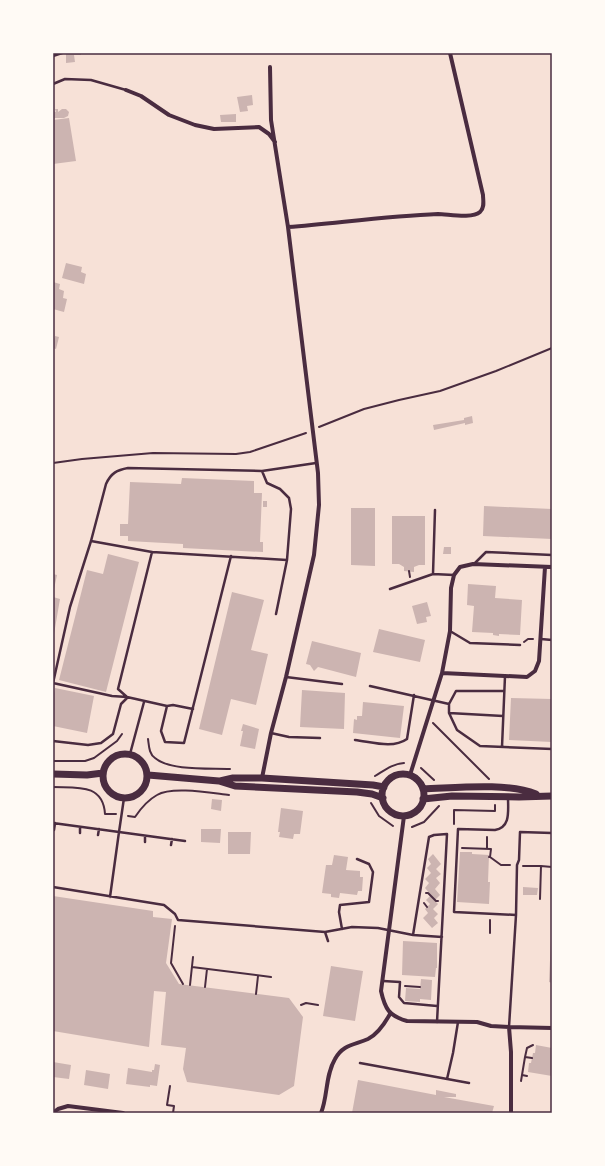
<svg xmlns="http://www.w3.org/2000/svg" width="605" height="1166" font-family="Rubik,sans-serif">
<rect width="100%" height="100%" fill="#f7e1d7"/>
<path fill="#ccb4b1" d="M66,53h15v2h-7l1,7 -9,1z
M252,95l1,10 -6,1 1,5 -8,1 -3,-15z
M55,109h3v3l4,-3h4l3,3 -1,4 -4,2h-9l-2,2v-9l3,1z
M236,114v8h-15l-1,-7z
M69,118l7,43 -23,3v-44z
M66,263l16,4 -1,5 5,2 -2,10 -22,-6z
M53,282l7,2 -1,5 5,2 -1,7 4,1 -3,13 -11,-3z
M55,336l4,1 -3,12 -3,-1z
M472,416l1,7 -8,2v-2l-31,7 -1,-5 31,-5v-2z
M182,478l72,3v12h8l-2,49h3v10l-80,-4v-4l-55,-3v-5h-8v-12h8l2,-42 51,2z
M263,501h4v6h-4z
M484,506l68,3v30l-69,-3z
M351,508h24v58l-24,-1z
M392,516h33v49h-6l-5,2v5l-10,-1v-4l-5,-3h-7z
M444,547h7v7h-8z
M108,554l31,8 -33,130 -47,-12 28,-110 16,4z
M53,574l4,1 -3,14h-1z
M468,584l28,2 -1,12 27,2 -2,35 -21,-1v2l-6,-1v-2l-21,-1 2,-26 -7,-1z
M232,592l32,8 -13,50 17,4 -12,51 -25,-6 -9,36 -23,-6z
M53,597l7,2 -6,35h-1z
M427,602l4,14 -5,1 1,5 -10,2 -5,-18z
M379,629l46,11 -5,22 -47,-10z
M312,641l49,12 -5,24 -38,-10 -4,4 -4,-6 -4,-1z
M55,688l39,8 -7,37 -34,-7v-28z
M302,690l43,3 -1,36 -44,-2z
M511,698l41,1v43l-43,-2z
M363,702l41,4 -4,32 -47,-5 1,-14 3,1v-4h5z
M243,724l16,5 -4,20 -15,-3 3,-15h-2z
M212,799l10,1 -1,11 -10,-2z
M281,808l22,3 -3,23h-6l-1,5 -14,-2 1,-5h-2z
M201,829h20l-1,14 -19,-1z
M228,832h23l-1,22h-22z
M460,852h12v2l17,1 -1,27h2l-1,22 -32,-2z
M433,854l8,10 -5,5 5,5 -5,4 4,5 -5,6 5,6 -5,5 -10,-12 4,-5 -4,-4 6,-6 -4,-5 4,-4 -3,-5z
M334,855l14,2 -2,13 14,1v6h3l-1,14h-4l-1,4 -17,-2 -1,5 -8,-1v-3l-9,-1 4,-28h6z
M523,887l15,1 -1,7h-14z
M53,896l100,15v6l19,2 -6,44 13,21 110,14 14,19 -9,69 -15,9 -92,-13 -4,-13 3,-21 -25,-3 5,-53 -12,-1 -5,56 -96,-16z
M430,896l8,8 -5,5 5,5 -4,4 4,5 -6,5 -9,-10 5,-5 -3,-4 5,-5 -4,-4z
M551,938h1v45l-3,-1z
M403,941l34,2v25h-1l-1,9 -33,-2z
M331,966l32,5 -8,50 -32,-5z
M421,979l11,1 -1,20 -11,-1v3l-15,-1 1,-13 14,1z
M536,1045l16,3v28l-24,-4 1,-9h2l2,-10h2z
M53,1062l18,3 -2,14 -16,-2z
M155,1064l5,1 -3,21 -7,-1v2l-24,-3 2,-16 24,4v-2h2z
M86,1070l24,4 -2,15 -24,-4z
M358,1080l78,15v-5l20,4v3h-12l50,9 -2,7h-140z"/>
<g fill="none" stroke-linecap="round" stroke-linejoin="round">
<path stroke="#4a2c40" stroke-width="2" d="M319,427l45,-18 35,-9 41,-9 56,-20 56,-23
M53,463l29,-4 71,-6 83,1 14,-2 56,-19
M409,571l1,6
M524,642l4,-3h5
M433,723l56,56
M148,739c1,7 1,15 7,19 15,13 55,10 75,11
M53,761h32l9,-3 23,-17 5,-7
M421,768l13,12
M375,776c10,-6 17,-12 29,-13
M53,787c23,1 50,-4 52,27h11
M371,803l8,13 14,10
M128,816l7,1c6,-9 13,-17 22,-22 15,-9 54,-2 72,0
M454,824v-14l41,1v-6
M412,827l12,-5 15,-16
M462,848l29,1 -1,8h-1
M487,849v-12
M490,857l11,8h9
M523,866h18
M426,893h2l8,8h2
M540,899l1,-33 11,1
M424,903l3,4
M175,926l-4,37 12,21
M490,933v-13
M192,967l79,10
M190,985l3,-28
M405,986l15,1
M205,987l2,-18
M256,994l2,-18
M301,1005l5,-2 12,2
M525,1057l2,-9 6,-3
M527,1076l-5,-1 3,-18 7,1
M521,1081l1,-6
M170,1086l-3,19 7,1 -1,7"/>
<path stroke="#4a2c40" stroke-width="2.5" d="M53,56l9,-3
M53,84l12,-5 26,1 35,10
M262,471l5,12 13,6 9,9 2,11 -4,51 -11,54
M91,541l61,11
M474,564l12,-12 66,3
M433,574l2,-64
M390,589l43,-15 21,1
M450,631l20,12 50,2
M541,639l11,1
M286,677l56,7
M53,683l17,-76 21,-66 15,-57c5,-11 11,-14 22,-16l134,3 54,-8
M53,683l59,13 15,1 40,9 6,-1 20,4
M370,686l79,18v9l8,17 23,16 72,3
M127,697l-9,-8 34,-137 135,8
M449,704l7,-13h48
M167,706l-6,25 4,11 19,1 47,-187
M449,713l54,3
M271,733l18,4 31,1
M355,740c17,2 38,9 52,-1l7,-44
M53,741l35,4 13,-2 12,-9 8,-30 6,-6
M502,747l3,-71
M130,754l14,-52
M508,797c0,14 3,30 -13,33l-37,-1 -4,83 62,3
M53,823l66,9 5,-34
M54,830l1,-7
M80,833v-6
M98,835l1,-6
M145,842v-6
M171,845l1,-6
M53,887l111,18 11,9 3,6 147,12 27,-5 26,1 35,7 29,2
M110,897l9,-65 66,9
M342,929l-3,-17 1,-7 29,-3 4,-30 -4,-8 -12,-5
M325,932l3,9
M413,935l16,-98 5,-2 13,-1 -10,188
M383,981l17,1 -1,15 5,6 33,3
M509,1027l7,-112 1,-50 2,-5 1,-28 32,1
M360,1063l109,20
M447,1079l6,-26 5,-31"/>
<path stroke="#4a2c40" stroke-width="4" d="M126,90l15,6 28,19 26,10 19,4 45,-2 10,7 6,8
M288,227c50,-4 100,-11 150,-13 10,0 34,5 42,-2 5,-4 3,-12 3,-17l-33,-142
M442,673l85,4 8,-6 4,-10 6,-94
M410,775l32,-102 8,-42 1,-43 3,-13 6,-8 13,-3 79,3
M262,778l9,-45 15,-56 28,-122 5,-50 -1,-32 -30,-246 -17,-107 -1,-53
M404,816l-23,175c4,18 8,25 26,30l70,1 14,4 18,1 2,25v61
M509,1027l43,1
M54,1112l4,-3 10,-3 55,7
M321,1113c7,-17 4,-37 14,-54 8,-15 20,-14 33,-20 10,-5 17,-16 22,-25"/>
<path stroke="#4a2c40" stroke-width="7" d="M103 776a22 22 0 1 1 44 0a22 22 0 1 1-44 0Z
M53,774l34,1 16,-2
M382 795a21 21 0 1 1 42 0a21 21 0 1 1-42 0Z
M148,775l71,6 16,5 122,6 15,2 11,4
M220,781l13,-3h29l111,7 11,2
M423,789c32,-1 83,-7 113,5
M423,799l29,-3 67,1 33,-1"/>
</g>
<rect width="605" height="1166" fill="none" stroke="#fffaf5" stroke-width="108"/>
<rect x="54" y="54" width="497" height="1058" fill="none" stroke="#4a2c40" stroke-width="1.5"/>
</svg>
